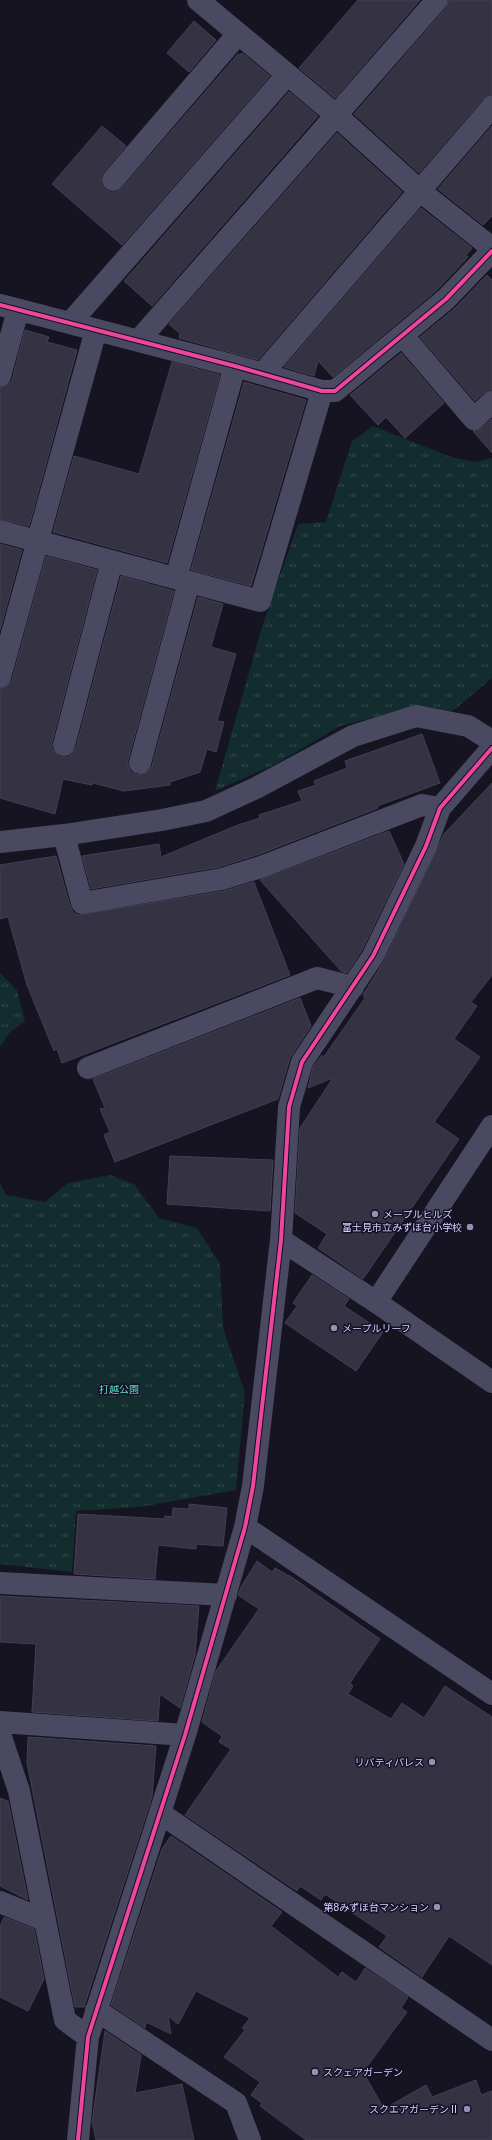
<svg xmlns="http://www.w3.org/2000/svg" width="492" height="2140" font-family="Arial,'Noto Sans JP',sans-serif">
<defs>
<pattern id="park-tufts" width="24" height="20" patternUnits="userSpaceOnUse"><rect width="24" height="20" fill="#132c2d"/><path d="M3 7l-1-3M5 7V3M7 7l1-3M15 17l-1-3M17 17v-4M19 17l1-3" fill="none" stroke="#354a4c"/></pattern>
</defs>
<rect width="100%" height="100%" fill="#161421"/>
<path fill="url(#park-tufts)" d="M373,426l78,31 24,5 17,-4v220l-39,33 -50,-1 -63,16 -64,38 -61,27 48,-167 35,-100 28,-2 26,-81z
M0,973l17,17 8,31 -16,12 -9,14z
M110,1175l24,9 25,34 38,10 23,36 3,64 22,65 -9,97 -96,17 -64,4 -4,61 -72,-8v-381l6,12 39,7 23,-19z"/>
<path fill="#343243" stroke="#433f54" d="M358,0h62l-85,98 -36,-30z
M449,0h43v95l-9,4 -64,74 -65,-59 92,-106z
M194,21l22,19 -27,32 -22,-19z
M242,53l28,23 -148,169 -70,-61 50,-58 24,20 -22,26 -3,5v7l4,5 5,3h7l5,-4 116,-134 2,1z
M289,92l29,24 -166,190 -28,-25z
M492,126v90l-9,9 -45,-36z
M337,133l65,59 -144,168 -79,-22 1,-4 -11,-10z
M421,208l51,40 -6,7 2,2 -31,33 -104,87 -15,-16 -4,15 -30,-9z
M487,275l5,5v110l-8,3 -9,8 -55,-64 34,-28z
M25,330l24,7 -2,5 30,8 -48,176 -29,-7v-131l8,-3 4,-5z
M401,353l43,50 -39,35 -19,-21 -8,8 -28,-30z
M172,362l48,13 -53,188 -114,-31 21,-76 65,18z
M244,382l62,18 -55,186 -60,-16z
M492,419v34l-19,-22 9,-3z
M0,544l22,6 -22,80z
M46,556l51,14 -45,172v7l8,8h8l5,-4 3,-5 45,-172 53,15 -46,169v6l3,6 6,3 11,-3 4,-6 46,-169 25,7 -12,43 25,7 -19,67 7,1 -8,30 -9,-3 -7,23 -30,10v3l-46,6 -31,-8 -1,2 -29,-6 -8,35 -55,-16v-109l8,-3 4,-6z
M422,734l18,49 -63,23 1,2 -121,47 -38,12 -128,22 -9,-33 77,-12 2,13 77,-32 22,-7 -1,-3 43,-14 -4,-10 18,-6 -2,-4 33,-13 -2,-7z
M492,783v192l-21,27 6,4 -23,33 26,18 -46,65 25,17 -96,140 -45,-31 9,-14 -32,-21 5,-85 33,-50 -25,10 5,-21 9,-12 1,3 42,-60 -2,-3 21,-34 60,-127z
M389,831l15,33 -42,86 -15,23 -6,-2 -81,-91z
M56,856l14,50 3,6 5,3 146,-24 30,-9 36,93 -228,88 -5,-14 -3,2 -27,-66 -19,-68 -8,2v-54z
M300,998l11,28 -21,32 -12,41 -163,63 -11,-27 6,-3 -10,-23 5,-1 -12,-29z
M170,1156l103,4 -3,51 -103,-7z
M312,1275l37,24 -5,7 39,26 -27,39 -71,-48 12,-17 -4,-3z
M189,1504l38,4 -4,38 -27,-2v5l-38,-4 -3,34 -81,-5 4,-60 86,5 1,-3 7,1 1,-9 16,1z
M257,1561l15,11 3,-4 18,10 87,61 -30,44 3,3 -5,8 43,25 11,-16 22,15 21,-32 47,31v248l-43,-29 -27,41 -43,-30 8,-11 -62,-42 -4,6 -21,-14 -3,5 -112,-76 46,-66 -12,-7 3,-6 -20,-14 14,-51 43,-62 -21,-14 3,-8z
M0,1596l199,10 -4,49 -15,53 -20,-14 -2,27 -126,-9 4,-68 -36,-2z
M28,1737l128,9 -4,51 -68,210h-9l-48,-244z
M0,1798l8,3 20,99 -28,-14z
M171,1836l111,76 -11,14 67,51 4,-5 14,10 9,-14 43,29 -7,11 6,4 -44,60 21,37 42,-24 6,12 44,-17 5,15 11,-4v49h-186l-46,-34 2,-3 -11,-8 9,-13 -36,-25 21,-27 -3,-2 8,-10 -54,-27 -18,33 -10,-8 3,18 -25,-12 -1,6 -34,-23 51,-156z
M4,1917l30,12 10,50 -16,32 -28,-14v-70z
M105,2031l36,24 -6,38 47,-9 12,56h-98l-4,-18z"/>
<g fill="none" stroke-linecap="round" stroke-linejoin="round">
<path stroke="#4a4962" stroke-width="22" d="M198,0l138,115 84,76 72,57
M113,180l125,-146
M0,305l235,61 87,25h13l111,-92 46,-48
M70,323l217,-248
M403,336l71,83 18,-17
M138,341l299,-341
M262,374l230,-267
M0,376l18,-66
M0,531l260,70 62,-210
M176,578l59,-212
M0,677l96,-347
M64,745l48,-184
M140,763l49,-181
M64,835l18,68 140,-24 39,-12 161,-62 18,3
M0,842l64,-7 98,-15 44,-9 50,-23 97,-52 63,-20 52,10 24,15
M88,1068l229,-90 36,9
M281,1240l95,62 116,80
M376,1302l116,-176
M245,1527l247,167
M0,1583l226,12
M0,1722l185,13
M0,1734l19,57 46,229 23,17
M160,1813l332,227
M0,1902l44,18
M96,2010l140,93 14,37
M78,2140l10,-103 97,-302 60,-208 8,-41 28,-246 8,-133 13,-45 71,-106 53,-110 14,-38 52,-60"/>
<defs>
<path id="cycleway" d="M0,305l235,61 87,25h13l111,-92 46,-48
M78,2140l10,-103 97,-302 60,-208 8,-41 28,-246 8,-133 13,-45 71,-106 53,-110 14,-38 52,-60"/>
</defs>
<use href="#cycleway" stroke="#130f26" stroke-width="6"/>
<use href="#cycleway" stroke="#ed469a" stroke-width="4"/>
</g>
<g fill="#9591b1" stroke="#130f26" stroke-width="1.5">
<circle cx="375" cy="1214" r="4"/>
<circle cx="470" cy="1227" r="4"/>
<circle cx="334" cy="1328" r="4"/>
<circle cx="432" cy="1762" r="4"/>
<circle cx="437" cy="1907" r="4"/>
<circle cx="315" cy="2072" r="4"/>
<circle cx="467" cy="2109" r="4"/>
</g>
<g text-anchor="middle" stroke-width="3" stroke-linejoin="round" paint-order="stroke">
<g font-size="10" fill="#d9d4ff" stroke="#130f26" text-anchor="end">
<text x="383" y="1218" text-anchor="start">メープルヒルズ</text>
<text x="462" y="1231">富士見市立みずほ台小学校</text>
<text x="342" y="1332" text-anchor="start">メープルリーフ</text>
<text x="424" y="1766">リバティパレス</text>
<text x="429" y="1911">第8みずほ台マンション</text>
<text x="323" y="2076" text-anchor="start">スクェアガーデン</text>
<text x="459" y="2113">スクエアガーデンⅡ</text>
</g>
<g font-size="10" fill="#5fe0c0" stroke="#130f26">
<text x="119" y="1393">打越公園</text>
</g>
</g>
</svg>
